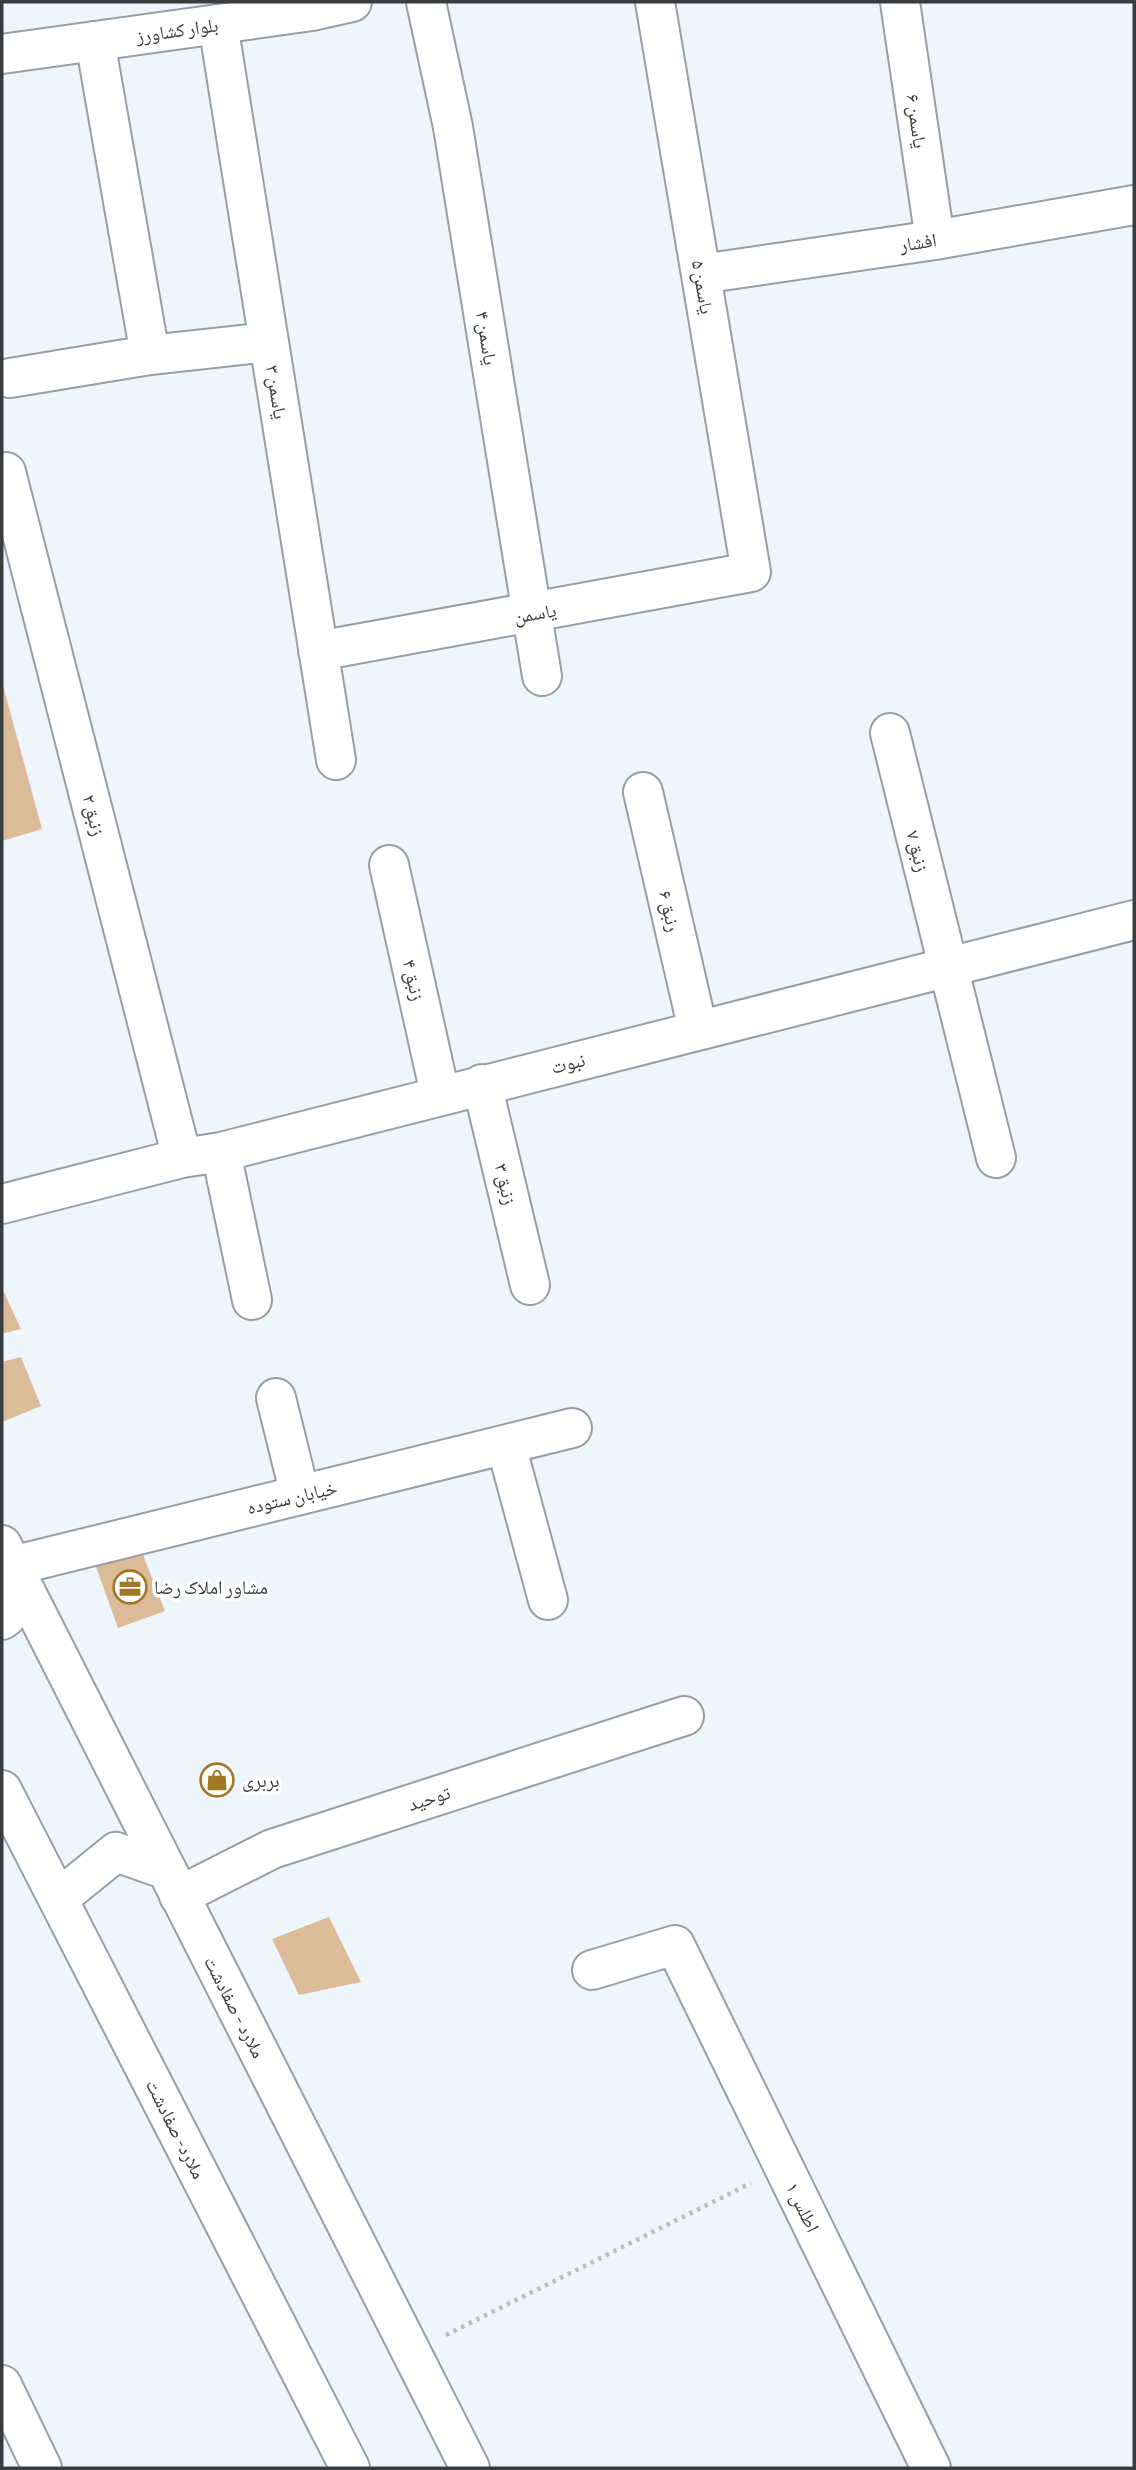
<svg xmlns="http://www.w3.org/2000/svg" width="1136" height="2470" font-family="'Sofia Sans Condensed','Noto Naskh Arabic',sans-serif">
<rect width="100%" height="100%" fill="#eff5fc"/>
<path fill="#dcbb98" d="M2,682l40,147 -40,12z
M2,1288l19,41 -19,5z
M21,1357l20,49 -39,16v-60z
M140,1547l25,64 -47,17 -23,-64z
M329,1917l32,65 -62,13 -27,-56z"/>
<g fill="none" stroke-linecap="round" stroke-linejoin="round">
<defs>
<path id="street" d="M426,2l27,125 89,549
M900,2l35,238
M218,24l118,736
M95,41l55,314
M701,274l234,-34 199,-35
M10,378l140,-23 119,-13
M2,473l4,-1 176,686
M318,651l433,-79 -96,-570
M890,733l106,425
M643,792l55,238
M389,865l51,229
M482,1084l48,201
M221,1152l31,148
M2,1204l180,-46 39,-6 913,-232
M276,1398l24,97
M506,1445l42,155
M12,1566l560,-138
M179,1896l93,-47 412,-133
M592,1970l83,-25 256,523"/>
<path id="secondary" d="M2,54l310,-43 40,-9
M2,2385l40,83"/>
<path id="highway" d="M2,1545l468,923
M2,1620l4,-3 6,-51
M2,1790l348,678
M58,1899l58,-47 51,18"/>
</defs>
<use href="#street" stroke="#989ea5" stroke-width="42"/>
<use href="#secondary" stroke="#989ea5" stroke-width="42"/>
<use href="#highway" stroke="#989ea5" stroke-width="42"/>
<path stroke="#b8bdc3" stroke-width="4.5" stroke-dasharray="3.5 5" stroke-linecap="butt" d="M446,2335l305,-152"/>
<use href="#street" stroke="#fff" stroke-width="38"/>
<use href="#secondary" stroke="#fff" stroke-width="38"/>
<use href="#highway" stroke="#fff" stroke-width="38"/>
</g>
<defs>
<symbol id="office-ring" viewBox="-11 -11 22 22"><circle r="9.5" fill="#fff" stroke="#9f7725" stroke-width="1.5"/><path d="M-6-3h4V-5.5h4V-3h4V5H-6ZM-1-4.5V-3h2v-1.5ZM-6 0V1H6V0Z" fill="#9f7725"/></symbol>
<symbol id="shop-ring" viewBox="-11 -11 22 22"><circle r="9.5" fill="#fff" stroke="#9f7725" stroke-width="1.5"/><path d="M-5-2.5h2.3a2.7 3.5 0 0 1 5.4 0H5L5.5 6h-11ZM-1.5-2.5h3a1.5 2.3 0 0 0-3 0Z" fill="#9f7725"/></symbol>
</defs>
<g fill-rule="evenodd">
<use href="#office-ring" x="111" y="1568" width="38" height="38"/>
<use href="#shop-ring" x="198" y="1761" width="38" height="38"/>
</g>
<g text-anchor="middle" stroke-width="7" stroke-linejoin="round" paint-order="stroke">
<g font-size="19" fill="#393c3f" stroke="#fff">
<text transform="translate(177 30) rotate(-8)" y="7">بلوار کشاورز</text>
<text transform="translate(917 121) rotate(82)" y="7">یاسمن ۶</text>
<text transform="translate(918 242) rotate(-9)" y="7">افشار</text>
<text transform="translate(703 287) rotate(80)" y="7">یاسمن ۵</text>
<text transform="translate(487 338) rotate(81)" y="7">یاسمن ۴</text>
<text transform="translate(277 392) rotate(81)" y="7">یاسمن ۳</text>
<text transform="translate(535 613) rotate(-10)" y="7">یاسمن</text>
<text transform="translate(94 815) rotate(76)" y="7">زنبق ۲</text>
<text transform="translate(918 851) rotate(76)" y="7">زنبق ۷</text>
<text transform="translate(670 911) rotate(77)" y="7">رنبق ۶</text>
<text transform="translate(414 980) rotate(77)" y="7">زنبق ۴</text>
<text transform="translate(568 1063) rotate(-14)" y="7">نبوت</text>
<text transform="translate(506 1184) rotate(77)" y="7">زنبق ۳</text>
<text transform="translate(292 1497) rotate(-13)" y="7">خیابان ستوده</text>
<text transform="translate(429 1798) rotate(-18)" y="7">توحید</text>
<text transform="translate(235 2007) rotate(63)" y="7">ملارد - صفادشت</text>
<text transform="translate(176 2129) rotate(63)" y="7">ملارد- صفادشت</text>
<text transform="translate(803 2207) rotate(64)" y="7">اطلس ۱</text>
</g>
<g font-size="19" fill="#393c3f" stroke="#fff" text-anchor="start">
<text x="154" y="1594">مشاور املاک رضا</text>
<text x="242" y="1787">بربری</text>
</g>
</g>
<rect width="1136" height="2470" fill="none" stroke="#393c3f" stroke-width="7"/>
</svg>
